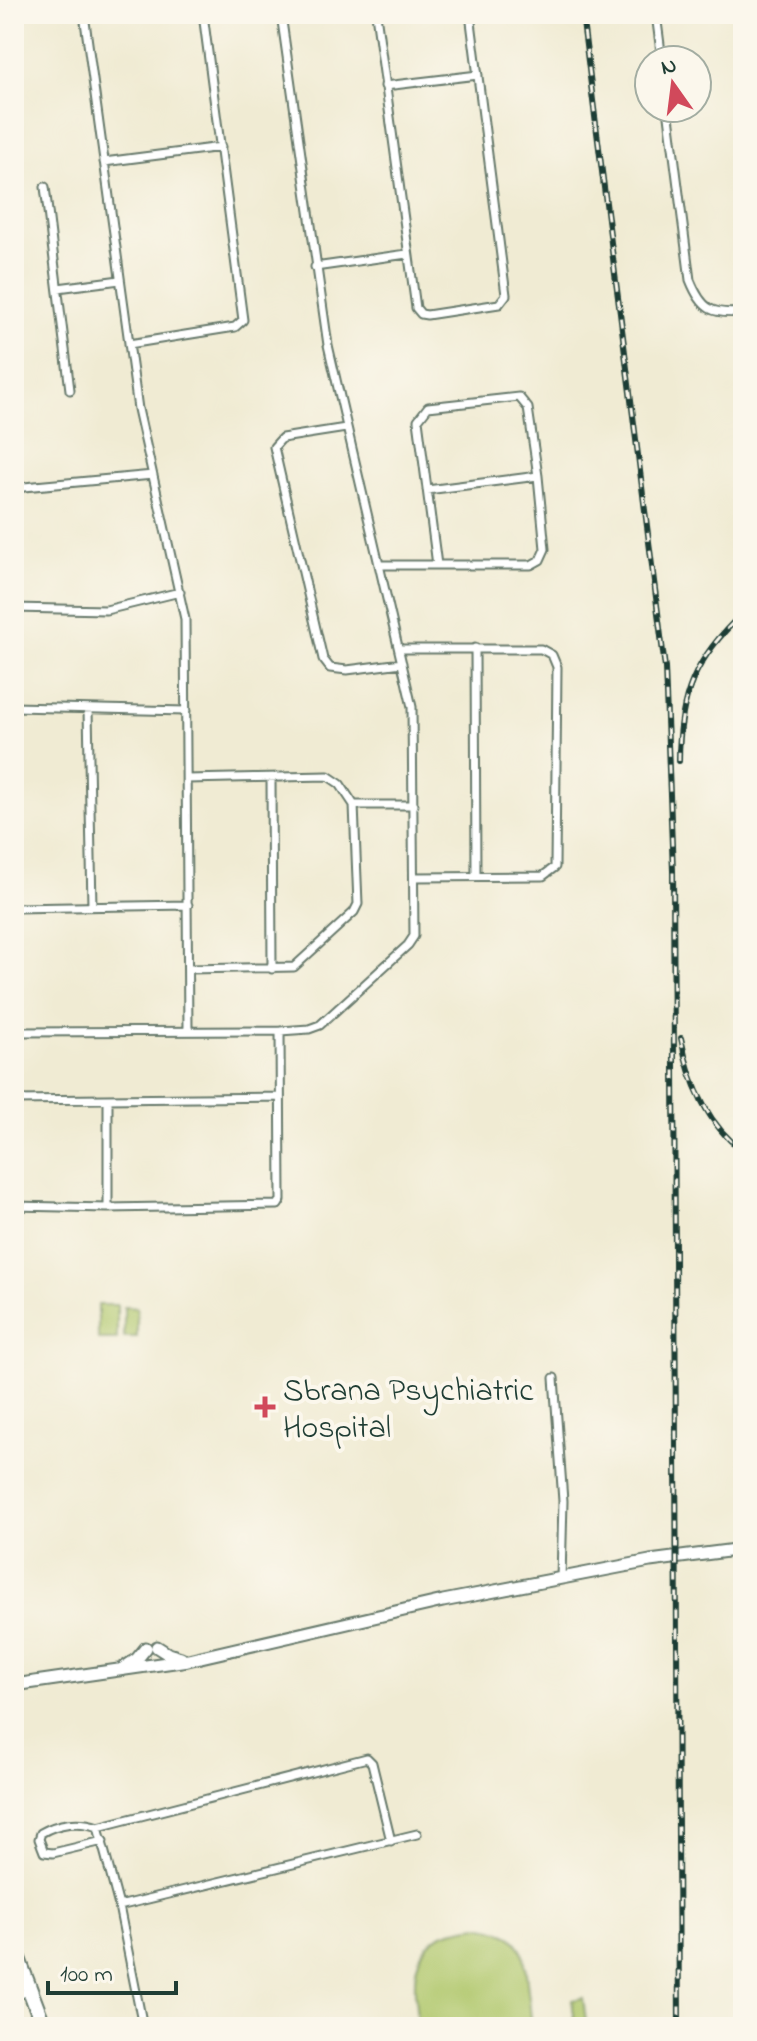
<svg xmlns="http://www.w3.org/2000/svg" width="757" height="2041" font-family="'Indie Flower',sans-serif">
<rect width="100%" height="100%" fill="#fbf7ec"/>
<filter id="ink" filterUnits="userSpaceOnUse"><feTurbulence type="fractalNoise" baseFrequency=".0125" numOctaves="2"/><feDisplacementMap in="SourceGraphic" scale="16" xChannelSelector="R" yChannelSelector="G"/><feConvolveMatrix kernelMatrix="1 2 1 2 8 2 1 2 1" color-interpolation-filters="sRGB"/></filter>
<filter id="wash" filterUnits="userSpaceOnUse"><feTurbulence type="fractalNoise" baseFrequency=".006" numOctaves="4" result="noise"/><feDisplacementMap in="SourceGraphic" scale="32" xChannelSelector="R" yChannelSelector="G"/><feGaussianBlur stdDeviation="1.8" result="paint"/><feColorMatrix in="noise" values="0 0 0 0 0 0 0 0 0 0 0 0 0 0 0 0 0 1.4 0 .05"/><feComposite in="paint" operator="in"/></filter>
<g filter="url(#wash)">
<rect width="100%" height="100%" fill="#f0ebd3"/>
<path fill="#b1c86d" stroke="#688250" stroke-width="2" d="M98,1305h19v34h-19z
M124,1307l13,1v29h-13z
M478,1926c21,3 37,8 46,29l8,72h-114c-3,-31 -12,-75 23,-92 11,-6 25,-7 37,-9z
M583,1998l3,23 -11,1 -3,-22z"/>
</g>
<g filter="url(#ink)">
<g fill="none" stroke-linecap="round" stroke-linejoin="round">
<defs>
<path id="street" d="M84,14l54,395 47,210 3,412
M376,14l40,294 5,6 6,1 72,-11 7,-9 -36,-281
M656,14l6,46
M385,86l93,-11
M668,108l22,172c12,30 22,35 53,32
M104,162l117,-15
M45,187l25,203
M315,267l92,-13
M58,288l62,-8
M129,344l106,-17 8,-7 -40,-306
M346,428l-64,10 -8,9 49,212 7,9 17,2 55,-7
M427,490l111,-14
M14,491l10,-4 129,-12
M379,565h152l9,-5 5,-11 -7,-73 -10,-68 -9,-11 -91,10 -10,13 19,145
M14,608l92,2 74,-18
M475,648l1,228
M399,649h142l11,6 5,12 -2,200 -12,9 -129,1
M14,707l172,4
M88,710l4,196
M271,778l1,191
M187,779l141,-3 12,8 14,21 4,99 -4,8 -60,55 -105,2
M354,805h60
M14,908l174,-3
M14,1032l266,-1 29,-2 11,-4 88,-80 6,-9 -2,-229 -84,-362 -47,-331
M14,1100l266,-3
M14,1206l94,2 170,-3 3,-5 -1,-169
M108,1208v-109
M554,1378l9,123 -2,78
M98,1827l21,79 24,121
M103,1841l-50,12 -9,-1 -5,-13 2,-6c17,-10 38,-13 57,-6l269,-69 5,5 19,78
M119,1906l298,-72
M14,1996l16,-5"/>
<path id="secondary" d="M157,1647l11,7 13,4
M122,1669l15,-10 9,-11
M14,1685l174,-25 255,-59 207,-40 93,-12"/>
<path id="highway" d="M14,1948l30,79"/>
</defs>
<use href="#street" stroke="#687a6c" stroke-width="11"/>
<use href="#secondary" stroke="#687a6c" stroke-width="15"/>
<use href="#highway" stroke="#687a6c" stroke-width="18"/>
<use href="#street" stroke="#fff" stroke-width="7"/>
<use href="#secondary" stroke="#fff" stroke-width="11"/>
<use href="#highway" stroke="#fff" stroke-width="14"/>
<defs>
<path id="rail" d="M582,14l83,654 8,203 6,1156
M679,761c0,-65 16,-103 64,-148
M681,1038c8,42 26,87 62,113"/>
</defs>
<use href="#rail" stroke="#1f3d34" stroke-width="6"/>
<use href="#rail" stroke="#fbf7ec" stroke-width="3" stroke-dasharray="9" stroke-linecap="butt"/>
</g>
</g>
<path fill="#d1495b" stroke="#fbf7ec" stroke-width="3" d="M261 1395h8v8h8v8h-8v8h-8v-8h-8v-8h8z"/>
<g text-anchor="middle" stroke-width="8" stroke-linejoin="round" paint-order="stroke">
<g font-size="32" fill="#1f3d34" stroke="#fbf7ec" text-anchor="start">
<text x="283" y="1400">Sbrana Psychiatric<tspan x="283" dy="37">Hospital</tspan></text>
</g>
</g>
<rect width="757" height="2041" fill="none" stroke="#fbf7ec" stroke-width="48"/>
<g transform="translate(673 84) rotate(346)"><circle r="38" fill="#fbf7ec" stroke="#a3ada2" stroke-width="2"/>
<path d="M0-6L14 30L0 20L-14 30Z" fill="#d1495b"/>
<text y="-12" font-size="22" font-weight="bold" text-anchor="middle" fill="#1f3d34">N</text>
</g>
<path d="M48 1981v12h128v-12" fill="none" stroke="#1f3d34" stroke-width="4"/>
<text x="60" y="1981" font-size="24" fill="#1f3d34" stroke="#fbf7ec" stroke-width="6" paint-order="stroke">100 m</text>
</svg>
